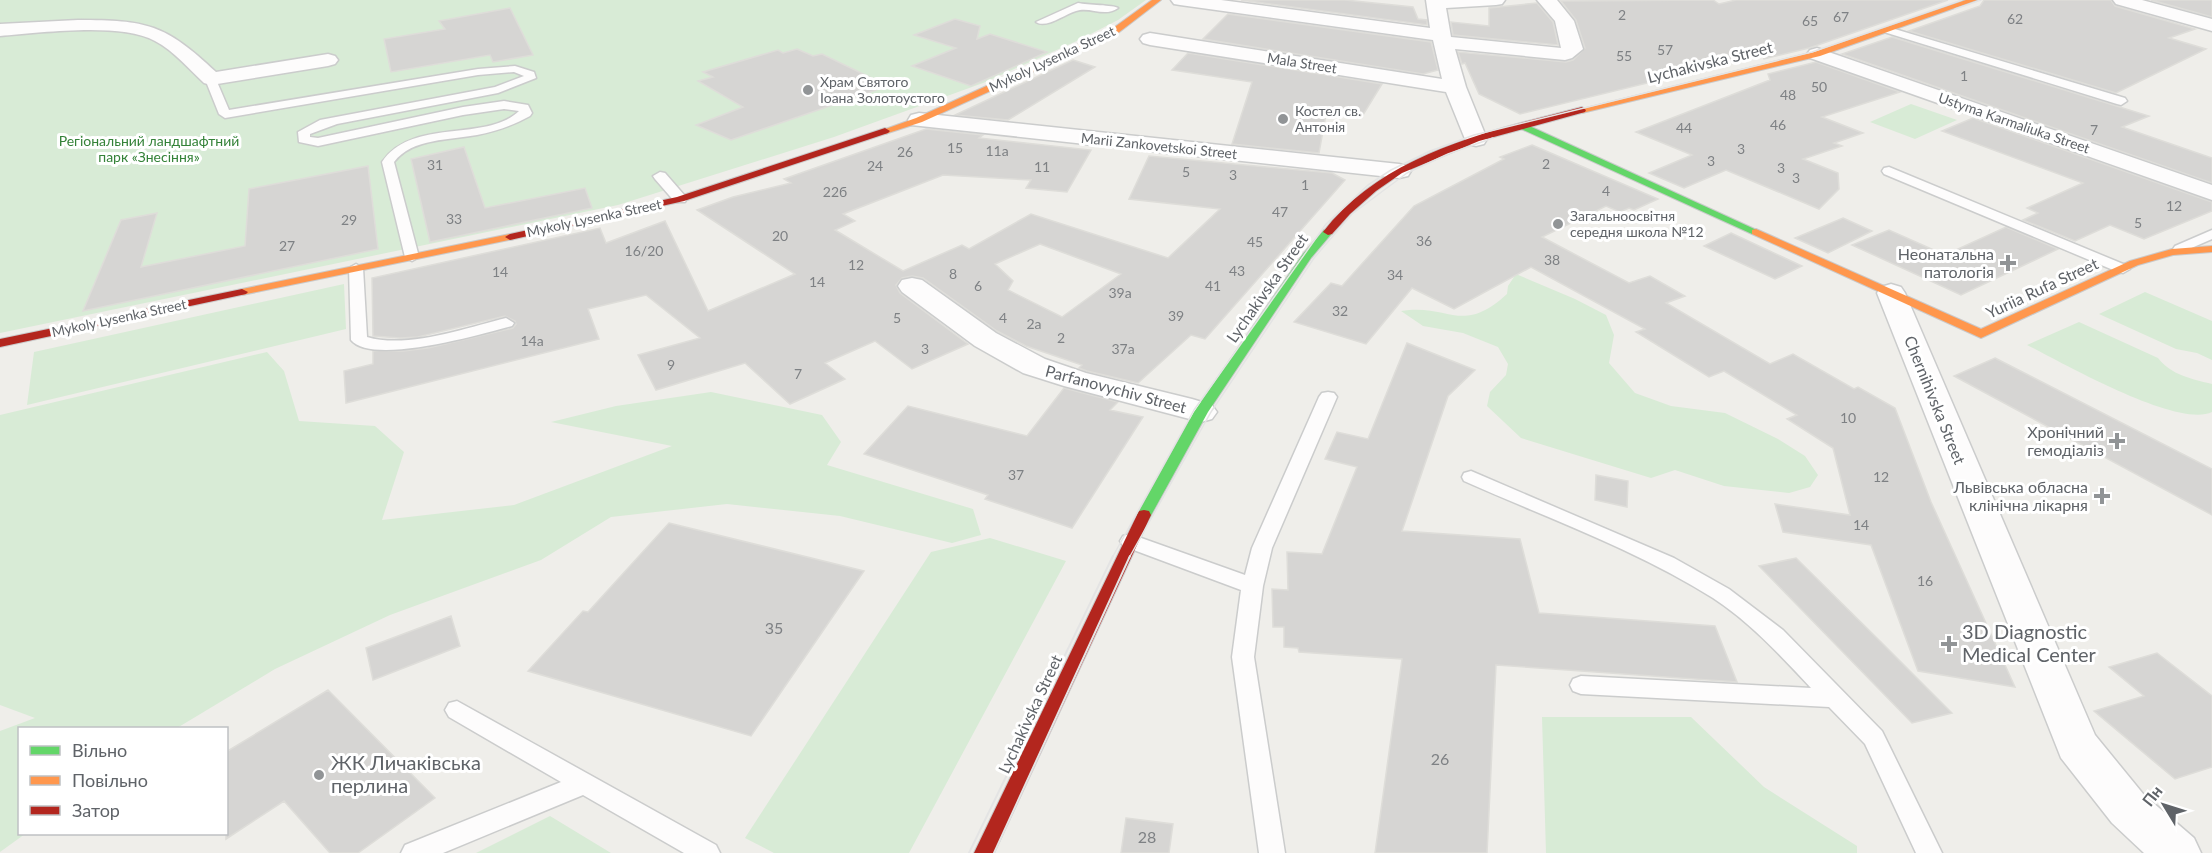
<svg xmlns="http://www.w3.org/2000/svg" width="2212" height="853" font-family="Lato,sans-serif">
<rect width="100%" height="100%" fill="#efeeea"/>
<path fill="#d8ebd6" d="M0,0h1146l-28,20 -39,20 -96,43 -149,54 -216,68 -618,128z
M1911,104l46,16 -42,19 -45,-17z
M1516,274l59,25 31,16 8,20 -5,28 26,30 36,13 54,7 53,26 27,17 13,19 -8,12 -21,6 -65,-7 -49,-16 -24,8 -130,-40 -34,-32 3,-14 16,-17 2,-11 -10,-17 -35,-14 -40,-7 -22,-15c49,-8 60,25 106,-17l1,-8z
M344,284l2,45 -319,76 7,-53z
M2145,292l67,29v39l-15,-7 -21,-4 -77,-35z
M2079,322l79,36c13,17 34,21 54,26v28c-34,17 -149,-49 -185,-67z
M267,352l17,19 15,50 76,5 29,26 -22,68 132,-15 158,-59 -121,-24 65,-16 95,-14 111,23 19,27 -14,23 146,44 8,26 -29,8 -112,-27 -113,-12 -116,13 -70,43 -151,55 -115,54 -98,59h-157v106h5l-25,18v-121l35,-13 -35,-13v-290z
M990,538l76,23 -157,292h-135l-29,-15 186,-286z
M1542,717h149l73,70 93,59v7h-311z
M550,816l61,37h-135z"/>
<path fill="#d6d5d3" stroke="#deddd9" stroke-width="1.5" fill-rule="evenodd" d="M1241,0h104l68,7 5,12 9,1v5z
M1713,0l6,4 17,-4h212l-139,48 -45,11 -2,-4 -242,59 -41,-20 -14,-31 -3,1 -4,-12 108,10 7,-2 12,-12 -9,-28 -15,-19z
M1984,0h127l4,6 80,23 -26,9 37,11 -90,44 -207,-62 71,-25z
M2151,0h61v17z
M1537,3l16,19 5,23 -105,-10 -2,-13 38,4v-18z
M510,8l23,47 -40,7 -3,-7 -99,17 -7,-33 61,-10 -6,-8z
M1228,14l203,28 7,28 -15,4 -220,-35z
M955,19l25,7 -3,13 13,-5 57,18 -76,34 -59,-20 44,-18 -42,-13z
M1892,37l257,79 -27,11 90,31v25l-370,-129z
M797,49l16,7 9,-2 66,32 -157,54 -35,-15 47,-18 -45,-26 15,-4 -10,-5 75,-22 5,3z
M1188,53l194,31 -19,31 -36,-6 -8,44 -87,-9 20,-62 -80,-12z
M1073,60l22,7 -87,53 -53,-5z
M1816,62l84,30 -78,25 41,16 -29,10 8,3 -39,13 35,14 1,16 -20,20 -93,-39 -42,18 -35,-15 43,-18 -56,-23 134,-52 -2,-6z
M1973,118l239,84v9l-68,28 -34,-14 -35,16 -52,-21 15,-7 -11,-5 56,-25 -141,-52z
M926,129l57,6 -4,3 112,12 -24,42 -41,-4 5,-8 -88,-5 -100,39 12,7 -20,9 68,41 59,-26 7,4 62,-35 137,44 52,-49 -91,-10 20,-43 183,17 13,7 -140,159 -14,-4 -53,48 -51,-12 -8,-3 3,-3 -56,-19 -29,-15 -74,-53 -11,-2 -10,2 -6,7 4,8 68,51 -56,25 -37,-28 -50,22 20,16 -55,25 -45,-41 -89,27 -18,-35 62,-17 -54,-43 -58,14 11,30 -253,64 -2,-32 29,-7v-13h30l25,-3 85,-20 3,-4 -1,-3 -10,-5 -87,21 -18,1 -27,-2 -1,-58 228,-50 6,15 59,-22 43,90 87,-37 -98,-64 36,-13 58,-14 -7,-4zM1040,244l81,30 -59,43 -54,-27 5,-9 -18,-17z
M1532,145l126,54 -24,11 -5,-2 -9,4 -14,-6 -64,31 87,46 21,-7 35,20 -19,7 104,61 23,-10 61,35 4,-2 37,21 36,94 84,185 -97,-16 -47,-126 -88,-13 -8,-28 75,11 -17,-67 -46,-29 10,-4 -73,-44 -15,6 -73,-45 9,-3 -114,-62 -77,42 -42,-21 -46,56 -72,-22 37,-39 11,3 72,-80 90,-47 -4,-2z
M464,147l21,61 100,-20 7,20 -162,34 -19,-83z
M368,166l10,83 -295,62 38,-91 36,-7 -16,54 104,-21 4,-57z
M1843,218l29,13 -44,22 -33,-15z
M2006,227l52,22 -97,46 -109,-50 37,-15 56,25z
M1731,233l71,33 -27,13 -71,-33z
M1407,343l68,27 -27,26 -46,135 118,8 19,74 176,13 22,56 -241,-17 -9,188h-112l27,-194 -103,-7 -1,-4 -14,-1v-20h-11l-1,-38 16,1 -1,-38 35,2 35,-87 -32,-8 12,-27 31,7z
M1995,358l217,111v46l-258,-139z
M1064,388l54,14 -8,8 33,7 -71,111 -87,-29 3,-4 -124,-41 44,-48 119,30z
M1596,475l32,6 -1,26 -32,-7z
M669,523l195,48 -113,165 -223,-65 55,-60 5,1z
M1796,558l86,85 70,70 -40,10 -153,-157z
M451,616l9,30 -87,34 -7,-32z
M2157,653l55,43v71l-37,12 -81,-68 50,-15 -35,-29z
M328,690l107,108 -77,55h-28l-46,-52 -58,38v-87z
M1126,818l47,6 -4,29h-48z"/>
<g fill="none" stroke-linecap="round" stroke-linejoin="round">
<defs>
<path id="lane" d="M1078,3c9,2 36,2 40,5 -14,10 -28,-2 -42,3 -11,3 -30,18 -40,11z
M1888,27l237,71 2,3 -6,4 -4,-1 -233,-72 -1,-2z
M515,66l19,6 2,6 -38,15 -161,31 -27,10v3l8,1 145,-31 41,-6 24,4 4,8 -2,3c-16,9 -34,15 -53,19 -26,5 -65,3 -83,27l25,95 -7,4 -7,-4 -23,-95c31,-45 104,-19 137,-51l-15,-2 -41,6 -145,31 -19,-4 -1,-10 22,-12 175,-33 29,-11 -10,-4 -36,3 -253,43 -6,-4 -14,-35 6,-3 4,1 14,33 249,-41z
M1889,167l239,99 2,3 -7,4 -5,-1 -234,-98 -2,-3 2,-3z
M660,172l5,1 20,23 2,3 -2,3h-10l-20,-23 -2,-3z
M2212,230v9l-32,14 -7,-4 2,-3z
M356,264l7,4 4,69c40,12 99,-9 139,-19l8,5 -2,3c-30,8 -140,40 -161,14l-2,-72z
M1328,392l6,1 3,4 -65,151 -9,38 -9,71 31,196h-26l-27,-196 9,-67 -118,-44 -3,-5 3,-5 7,-2 115,41 7,-27 67,-151 3,-4z
M1471,471l203,87 55,31 54,41 99,101 60,122h-26l-51,-109 -36,-37 -248,-13 -8,-3 -3,-6 3,-6 8,-3 230,12c-30,-32 -61,-66 -98,-90 -76,-48 -166,-80 -249,-117l-2,-4 2,-4z
M457,701l259,144 4,8h-36l-101,-58 -140,58h-42l4,-8 156,-63 -112,-65 -4,-7 4,-7z"/>
<path id="street" d="M1171,0h50l209,28 -4,-28h79l-3,4 -6,1 -50,3 5,29 110,11 -6,-27 -18,-21h20l17,21 9,28 -11,9 -7,2 -110,-11 11,38 21,52 -3,5 -8,2 -8,-2 -3,-5 -19,-47 -296,-47 -7,-2 -3,-4 3,-4 7,-2 292,46 -9,-39 -253,-35 -6,-1z
M2113,0h29l70,19v12l-96,-27z
M78,20c69,0 87,4 138,52l112,-18 7,2 3,4 -3,4 -7,2 -117,19 -7,-2c-15,-14 -30,-32 -49,-42 -35,-19 -115,-8 -155,-5v-12z
M1817,48l395,137v15l-402,-142 -3,-4 3,-4z
M919,113l480,51 9,2 3,5 -3,5 -9,2 -488,-53 -3,-5 3,-5z
M912,278l10,2 74,53 49,26 41,14 106,26 20,6 5,7 -5,7 -11,3 -137,-36 -41,-13 -48,-27 -73,-54 -4,-6 4,-6z
M1891,284l10,3 4,6 190,442 49,60 50,43 7,15h-57l-32,-30 -51,-65 -184,-465 4,-6z"/>
<path id="fast" d="M1519,124h6l236,108 -1,2h-8l-233,-106z
M1328,229l5,3 -22,26 -103,154 -59,107h-10l-2,-4 57,-103 109,-158 21,-24z"/>
<path id="slow" d="M1152,0h9l-43,33 -196,89 -37,12 -5,-3 36,-13 196,-89z
M1966,0h11l-157,56 -238,57 -4,-3 236,-58z
M1756,229l225,100 149,-68 42,-12 40,-3v6l-39,3 -35,10 -157,73 -229,-104v-4z
M510,234l5,3 -1,2 -272,56 -6,-3 6,-3z"/>
<path id="jam" d="M1582,107l4,3 -1,2 -106,29 -77,32 -26,18 -26,23 -18,20 -4,1 -5,-3c61,-79 167,-101 259,-125z
M885,128l5,3 -2,2 -204,68 -174,39 -5,-3 5,-3 167,-37z
M242,289l6,3 -2,2 -246,53v-8z
M1144,510l5,1 2,4 -157,338h-20l163,-338 2,-4z"/>
</defs>
<use href="#lane" stroke="#cbcccc" stroke-width="3"/>
<use href="#street" stroke="#cbcccc" stroke-width="3"/>
<use href="#fast" stroke="#cacacb" stroke-width="2"/>
<use href="#slow" stroke="#cacacb" stroke-width="2"/>
<use href="#jam" stroke="#cacacb" stroke-width="2"/>
<use href="#lane" fill="#fdfcfc" fill-rule="evenodd"/>
<use href="#street" fill="#fdfcfc" fill-rule="evenodd"/>
<use href="#fast" fill="#63d668" fill-rule="evenodd"/>
<use href="#slow" fill="#ff974d" fill-rule="evenodd"/>
<use href="#jam" fill="#b3261e" fill-rule="evenodd"/>
<path stroke="#e4e4e4" stroke-width="1.5" d="M1955,9l26,-9
M1112,558l82,-148 132,-186 42,-39 23,-15 39,-19 44,-16 338,-83 150,-52
M1129,558l82,-146 103,-154 38,-44 55,-41 41,-19 45,-16"/>
<path stroke="#e4e4e4" stroke-width="2" d="M969,853l144,-297
M994,853l136,-297"/>
</g>
<g fill="#919496" stroke="#fff" stroke-width="2">
<circle cx="808" cy="90" r="6"/>
<circle cx="1283" cy="119" r="6"/>
<circle cx="1558" cy="224" r="6"/>
<path d="M2005 254h6v6h6v6h-6v6h-6v-6h-6v-6h6z"/>
<path d="M2114 432h6v6h6v6h-6v6h-6v-6h-6v-6h6z"/>
<path d="M2099 487h6v6h6v6h-6v6h-6v-6h-6v-6h6z"/>
<path d="M1946 635h6v6h6v6h-6v6h-6v-6h-6v-6h6z"/>
<circle cx="319" cy="775" r="6"/>
</g>
<g text-anchor="middle" stroke-width="6" stroke-linejoin="round" paint-order="stroke">
<g font-size="14" fill="#7e8184">
<text x="1622" y="20">2</text>
<text x="1841" y="22">67</text>
<text x="2015" y="24">62</text>
<text x="1810" y="26">65</text>
<text x="1665" y="55">57</text>
<text x="1624" y="61">55</text>
<text x="1964" y="81">1</text>
<text x="1819" y="92">50</text>
<text x="1788" y="100">48</text>
<text x="1778" y="130">46</text>
<text x="1684" y="133">44</text>
<text x="2094" y="135">7</text>
<text x="955" y="153">15</text>
<text x="1741" y="154">3</text>
<text x="997" y="156">11а</text>
<text x="905" y="157">26</text>
<text x="1711" y="166">3</text>
<text x="1546" y="169">2</text>
<text x="435" y="170">31</text>
<text x="875" y="171">24</text>
<text x="1042" y="172">11</text>
<text x="1781" y="173">3</text>
<text x="1186" y="177">5</text>
<text x="1233" y="180">3</text>
<text x="1796" y="183">3</text>
<text x="1305" y="190">1</text>
<text x="1606" y="196">4</text>
<text x="835" y="197">22б</text>
<text x="2174" y="211">12</text>
<text x="1280" y="217">47</text>
<text x="454" y="224">33</text>
<text x="349" y="225">29</text>
<text x="2138" y="228">5</text>
<text x="780" y="241">20</text>
<text x="1424" y="246">36</text>
<text x="1255" y="247">45</text>
<text x="287" y="251">27</text>
<text x="644" y="256">16/20</text>
<text x="1552" y="265">38</text>
<text x="856" y="270">12</text>
<text x="1237" y="276">43</text>
<text x="500" y="277">14</text>
<text x="953" y="279">8</text>
<text x="1395" y="280">34</text>
<text x="817" y="287">14</text>
<text x="978" y="291">6</text>
<text x="1213" y="291">41</text>
<text x="1120" y="298">39а</text>
<text x="1340" y="316">32</text>
<text x="1176" y="321">39</text>
<text x="897" y="323">5</text>
<text x="1003" y="323">4</text>
<text x="1034" y="329">2а</text>
<text x="1061" y="343">2</text>
<text x="532" y="346">14а</text>
<text x="925" y="354">3</text>
<text x="1123" y="354">37а</text>
<text x="671" y="370">9</text>
<text x="798" y="379">7</text>
<text x="1848" y="423">10</text>
<text x="1016" y="480">37</text>
<text x="1881" y="482">12</text>
<text x="1861" y="530">14</text>
<text x="1925" y="586">16</text>
</g>
<g font-size="14" fill="#5f6368" stroke="#fff">
<text transform="translate(1052 59) rotate(-25)" y="5">Mykoly Lysenka Street</text>
<text transform="translate(1302 63) rotate(9)" y="5">Mala Street</text>
<text transform="translate(2014 123) rotate(19)" y="5">Ustyma Karmaliuka Street</text>
<text transform="translate(1159 146) rotate(6)" y="5">Marii Zankovetskoi Street</text>
<text transform="translate(594 218) rotate(-12)" y="5">Mykoly Lysenka Street</text>
<text transform="translate(119 318) rotate(-12)" y="5">Mykoly Lysenka Street</text>
</g>
<g font-size="14" fill="#5f6368" stroke="#fff" text-anchor="start">
<text x="820" y="87">Храм Святого<tspan x="820" dy="16">Іоана Золотоустого</tspan></text>
<text x="1295" y="116">Костел св.<tspan x="1295" dy="16">Антонія</tspan></text>
<text x="1570" y="221">Загальноосвітня<tspan x="1570" dy="16">середня школа №12</tspan></text>
</g>
<g font-size="14" fill="#348238" stroke="#fff">
<text x="149" y="146">Регіональний ландшафтний<tspan x="149" dy="16">парк «Знесіння»</tspan></text>
</g>
<g font-size="16" fill="#5f6368" stroke="#fff">
<text transform="translate(1710 62) rotate(-14)" y="6">Lychakivska Street</text>
<text transform="translate(1267 288) rotate(-55)" y="6">Lychakivska Street</text>
<text transform="translate(2042 288) rotate(-25)" y="6">Yuriia Rufa Street</text>
<text transform="translate(1116 389) rotate(15)" y="6">Parfanovychiv Street</text>
<text transform="translate(1935 400) rotate(68)" y="6">Chernihivska Street</text>
<text transform="translate(1030 714) rotate(-65)" y="6">Lychakivska Street</text>
</g>
<g font-size="16" fill="#5f6368" stroke="#fff" text-anchor="end">
<text x="1994" y="260">Неонатальна<tspan x="1994" dy="18">патологія</tspan></text>
<text x="2104" y="438">Хронічний<tspan x="2104" dy="18">гемодіаліз</tspan></text>
<text x="2088" y="493">Львівська обласна<tspan x="2088" dy="18">клінічна лікарня</tspan></text>
</g>
<g font-size="16" fill="#7e8184">
<text x="774" y="634">35</text>
<text x="1440" y="765">26</text>
<text x="1147" y="843">28</text>
</g>
<g font-size="20" fill="#5f6368" stroke="#fff" text-anchor="start">
<text x="1962" y="639">3D Diagnostic<tspan x="1962" dy="23">Medical Center</tspan></text>
<text x="331" y="770">ЖК Личаківська<tspan x="331" dy="23">перлина</tspan></text>
</g>
</g>
<rect x="18" y="727" width="210" height="108" fill="#ffffff" stroke="#bfc1c3" stroke-width="1.5"/>
<rect x="30" y="746" width="30" height="9" fill="#63d668" stroke="#bfc1c3" stroke-width="1.5"/>
<text x="72" y="757" font-size="18" fill="#5f6368">Вільно</text>
<rect x="30" y="776" width="30" height="9" fill="#ff974d" stroke="#bfc1c3" stroke-width="1.5"/>
<text x="72" y="787" font-size="18" fill="#5f6368">Повільно</text>
<rect x="30" y="806" width="30" height="9" fill="#b3261e" stroke="#bfc1c3" stroke-width="1.5"/>
<text x="72" y="817" font-size="18" fill="#5f6368">Затор</text>
<g transform="translate(2164 805) rotate(308)" stroke="#ffffff" stroke-width="4.5" paint-order="stroke">
<path d="M0-4.5L10 22L0 15L-10 22Z" fill="#5f6368"/>
<text y="-9" font-size="16" font-weight="bold" text-anchor="middle" fill="#5f6368">Пн</text>
</g>
</svg>
